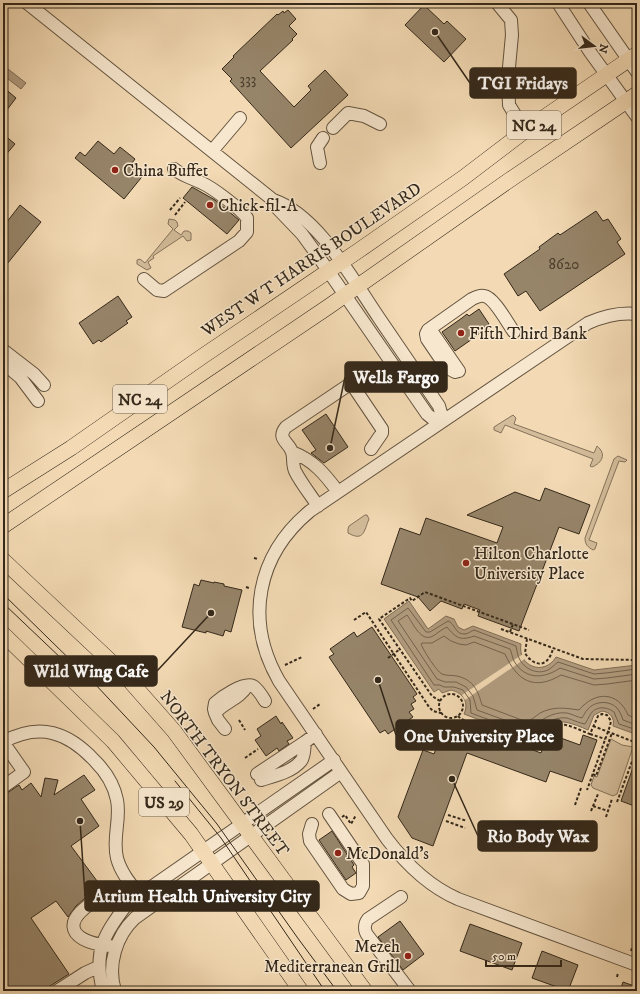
<svg xmlns="http://www.w3.org/2000/svg" width="640" height="994" font-family="'IM FELL DW Pica',serif">
<rect width="100%" height="100%" fill="#f3dab4"/>
<filter id="stains"><feTurbulence type="fractalNoise" baseFrequency=".005" numOctaves="4"/><feColorMatrix values="0 0 0 0 .2 0 0 0 0 .09 0 0 0 0 .02 0 0 0 .5 -.17"/></filter>
<radialGradient id="worn" r=".72"><stop offset=".6" stop-color="#630" stop-opacity="0"/><stop offset="1" stop-color="#630" stop-opacity=".3"/></radialGradient>
<path fill="#d3bc9a" stroke="#84725a" d="M169,219l6,1 2,2 1,4 -4,4 7,5 3,-4h4l3,2v7l-4,1 -4,-5 -30,20 1,2 -6,4 3,6 -4,2 -10,-6v-4l3,-1 5,4 28,-34 -5,-5z
M513,415l3,3 -2,6 80,29 3,-7c10,8 5,17 -5,21l-2,-1 3,-7 -88,-34 -4,8 -7,-3v-3z
M618,456l9,4 -2,2 -6,-1 -30,79 8,3 -2,6 -2,1c-5,-3 -8,-5 -8,-12l29,-79z
M365,515h2l2,4c-5,12 -5,23 -21,14v-4l1,-3z
M611,739l11,6 11,2 -16,47 -4,2 -20,-8 -2,-3 3,-9 3,1z"/>
<path fill="#b29d80" stroke="#806e57" d="M8,69l18,14 -5,6 -18,-14z
M409,601l19,28 18,-13 8,3 4,8 6,3 9,-4 48,18c-4,22 23,33 35,13l38,13 43,-5v68l-2,1 -22,-8c2,-8 -3,-14 -11,-15l-8,4 -6,15c-7,-3 -16,-7 -24,-8 -12,-1 -25,8 -32,18l-68,-26c5,-11 0,-21 -13,-24l-9,3 -3,-4 -5,3 -50,-73z"/>
<path fill="#f3dab4" d="M523,654l3,4 -61,42 -3,-5z"/>
<g fill="none" stroke-linecap="round" stroke-linejoin="round">
<path stroke="#73624d" stroke-width="1" d="M637,669l-31,4 -12,1 -36,-12c-3,2 -6,6 -10,8 -11,5 -24,-1 -29,-12 -2,-4 -2,-8 -3,-12l-42,-16c-3,1 -6,4 -9,4 -10,1 -10,-11 -17,-13l-18,11h-4l-18,-24 -17,12 43,65h6l4,2h10l9,3 7,10 1,13 59,22c11,-8 22,-19 37,-17 6,2 12,5 18,6 2,-3 3,-6 5,-9 5,-9 16,-9 24,-3l5,12 18,6
M637,674l-30,4 -13,1 -34,-11c-16,11 -35,12 -46,-7 -2,-4 -2,-8 -4,-12l-36,-13c-14,5 -18,2 -27,-9 -5,2 -9,6 -14,9 -12,7 -20,-13 -26,-21l-9,6 39,58 8,3h11l10,5 7,9 4,14 52,19c11,-8 23,-18 38,-16 5,1 10,4 15,5 2,-3 3,-6 6,-9 7,-8 21,-9 29,-1 3,4 5,8 6,12l14,5
M637,680l-30,4 -13,1 -33,-10c-27,16 -44,6 -56,-21l-31,-12 -8,3 -7,-1 -8,-3 -7,-5 -12,7h-10l-1,1c2,6 16,28 21,30 5,2 10,1 15,2 17,4 21,15 25,29l45,17c4,-2 9,-6 13,-9 14,-7 25,-5 39,-3 16,-19 39,-19 49,5l9,4"/>
</g>
<path fill="#97856a" stroke="#34281a" d="M424,5l20,19 3,-3 19,18 -22,23 -39,-37z
M288,10l8,9 -7,7 8,8 -5,5 1,1 -33,31 34,36 17,-17 -3,-4 17,-16 23,25 -57,53 -61,-67 2,-2 -10,-10 12,-12 -1,-1 44,-42 1,1 5,-4 1,2z
M3,87l13,11 -13,17z
M3,134l12,10 -12,14z
M98,141l16,13 6,-7 15,12 -3,4 13,10 -21,26 -49,-41 5,-6 5,4z
M192,187l23,13 24,20 -12,14 -44,-36z
M20,205l21,17 -38,47v-42z
M596,211l7,10 5,-2 13,20 -4,3 8,12 -85,57 -14,-20 -8,5 -14,-22 36,-25 -1,-2 19,-14 2,2z
M118,296l14,21 -6,4 2,2 -27,19 -2,-2 -6,4 -14,-21z
M479,309l10,15 -10,7 1,2 -5,4 -20,14 -13,-19 20,-14 5,-4 2,2z
M326,414l22,33 -24,16 -13,-10 5,-3 -14,-20z
M545,488l45,17 -11,29 -20,-7 -40,104 -41,-15 2,-6 -16,-6 -2,5 -21,-8 -11,10 -12,-14 -37,-13 19,-56 20,7 6,-17 71,25 6,-16 -36,-12 48,-23 25,9z
M201,580l13,3v-1l10,2v2l18,4 -11,42 -6,-2 -2,6 -17,-5v2l-24,-6 12,-43 5,2z
M372,627l45,67 -4,3 3,4 -5,3 3,5 -5,3 4,5 -25,17 -3,-4 -5,3 -51,-76 5,-3 -4,-5 24,-17 3,5z
M276,716l5,8 1,-2 11,16 -6,3 2,3 -10,7 -2,-3 -11,8 -11,-16 6,-4 -4,-7z
M458,722l83,31 3,-10 10,4 4,-10 22,8 3,-10 14,5 -15,42 -32,-11 -4,11 -79,-29 -34,93 -21,-8 -14,-21 25,-67 11,4 9,-24 11,4z
M636,759l1,1v47l-16,-6z
M84,775l11,15 -14,9 18,27 -28,20 29,39 -5,4 2,3 -12,6 -9,8 -8,11 -12,-16 -25,17 38,56 -27,17h-25l-3,-4 -6,4h-5v-197l4,-1 12,-8 3,5 9,-7 10,14 4,-19 13,2 -4,15z
M332,831l22,34 -2,2 4,6 -10,7 -27,-40z
M400,921l24,33 -21,16 -25,-33z
M470,924l52,19 -10,27 -52,-19z
M542,951l36,14 -10,26 -36,-13z
M623,982l14,5v4h-17z"/>
<g fill="none" stroke-linecap="round" stroke-linejoin="round">
<defs>
<path id="minor" d="M27,3l246,197c45,15 80,80 106,118 20,29 40,59 60,88l2,7v9
M497,3l14,17 1,15 -4,43 1,27 16,26
M558,3l32,49 47,65
M589,3l48,69
M333,128l15,-15 16,3 16,8
M212,151l28,-33
M320,163l-3,-16 6,-9
M273,200l5,9 24,25 16,22 109,158 6,5 8,3
M144,279l13,11 7,1 75,-50 8,-9v-14c-6,-9 -34,-30 -45,-35 -10,-5 -19,-7 -28,-14
M637,314c-17,-2 -33,2 -49,9l-278,188c-53,44 -66,109 -31,170l108,158c19,25 41,47 71,60l179,66
M430,329l29,42 -4,1 -9,-5 -19,-28 -1,-5 2,-4 44,-31c4,-2 8,-4 12,-3 10,1 24,28 30,36
M3,350l31,24 10,11
M3,363l17,14 18,24
M292,452c21,8 33,22 46,40
M318,506c-8,-12 -17,-23 -23,-35 -3,-7 -1,-13 -3,-19 -3,-10 -16,-13 -6,-25l64,-43 3,2 29,43v4l-11,16
M247,686c-7,13 -23,16 -32,27l-1,-4 1,-6c7,-6 28,-21 38,-17 5,3 9,10 12,15
M215,713l3,7 7,9
M3,742c37,-20 65,-10 92,19 11,11 19,24 22,39 4,20 -5,38 0,58 4,16 17,30 27,43
M257,774l48,-32
M261,780c13,-4 31,-8 40,-19 4,-5 3,-13 4,-19l11,-8
M3,787l21,-15 -21,-30
M312,824l-3,10 1,7 33,48 8,5 8,-1 4,-7v-22l-34,-50
M401,897l-33,22c-4,5 -4,12 0,17l42,55
M110,946c-48,-5 -47,-30 -7,-49l10,2 12,8
M57,991l28,-18 13,-6
M103,991c-10,-40 1,-56 24,-87l207,-144
M115,991c-8,-26 1,-55 20,-73l206,-146"/>
<path id="major" d="M3,491l68,-43 132,-92 155,-105 105,-73 67,-51 107,-73
M3,526l325,-219 183,-128 126,-85
M3,560l119,112 52,59 191,260
M3,634l110,107 78,93 110,157"/>
</defs>
<use href="#minor" stroke="#645440" stroke-width="14"/>
<use href="#major" stroke="#34281a" stroke-width="16"/>
<path stroke="#34281a" stroke-width="2" stroke-dasharray="3 2" stroke-linecap="butt" d="M170,210l10,-12
M175,215l10,-13
M254,558l4,1
M246,587l3,1
M354,620l12,-8 63,95 4,4 8,2
M501,629l82,30 54,1
M510,632l3,-8
M527,639l-2,14c5,9 17,16 24,5 2,-3 3,-6 4,-9
M388,658l12,-9
M285,665l17,-8
M439 706a12 12 0 1 1 24 0a12 12 0 1 1-24 0Z
M440,701l-8,-5 -53,-77 31,-21 2,3 13,-9 104,38
M313,709l7,-5
M458,716l3,3 72,26c5,-12 20,-22 33,-20 8,2 16,6 24,9l8,-18 4,-2 5,1 4,6 -1,5 -23,64
M239,720l6,10
M593,726l44,17
M590,734l15,5
M245,758l13,-9
M593,774l3,2 16,-43
M617,802l20,-54
M575,805l6,-17
M593,806l15,5
M591,811l7,-17
M448,815l19,6
M342,817l3,-2 6,9 5,-9
M606,817l6,-18
M446,821l19,7
M631,951l6,-18
M617,977l1,-4"/>
<use href="#minor" stroke="#f7e7ce" stroke-width="12"/>
<use href="#major" stroke="#f3dab4" stroke-width="15"/>
<path stroke="#34281a" stroke-width="1" d="M3,594l91,89 60,64 63,77 80,113 40,54
M3,603l61,58
M175,781l46,57 104,153"/>
</g>
<g fill="#8f2418" stroke="#f7e7ce" stroke-width="1.5">
<circle cx="115" cy="170" r="4"/>
<circle cx="210" cy="205" r="4"/>
<circle cx="461" cy="333" r="4"/>
<circle cx="466" cy="563" r="4"/>
<circle cx="338" cy="853" r="4"/>
<circle cx="408" cy="956" r="4"/>
</g>
<g text-anchor="middle" stroke-width="3" stroke-linejoin="round" paint-order="stroke">
<g font-size="15" fill="#4d3f2e">
<text x="248" y="84">333</text>
<text x="564" y="269">8620</text>
</g>
<g fill="#f7e7ce" stroke="#6e6150" stroke-width="1">
<rect x="507" y="111" width="54" height="28" rx="3"/>
<rect x="113" y="385" width="54" height="28" rx="3"/>
<rect x="139" y="788" width="50" height="28" rx="3"/>
</g>
<g font-size="16" font-weight="bold" fill="#34281a">
<text x="534" y="131">NC 24</text>
<text x="140" y="405">NC 24</text>
<text x="164" y="808">US 29</text>
</g>
<g font-size="17" fill="#34281a" stroke="#f7e7ce" text-anchor="start">
<text x="123" y="176">China Buffet</text>
<text x="218" y="211">Chick-fil-A</text>
<text x="469" y="339">Fifth Third Bank</text>
<text x="474" y="559">Hilton Charlotte<tspan x="474" dy="20">University Place</tspan></text>
<text x="346" y="859">McDonald's</text>
<text x="400" y="952" text-anchor="end">Mezeh<tspan x="400" dy="20">Mediterranean Grill</tspan></text>
</g>
<g font-size="17" fill="#34281a" stroke="#f7e7ce">
<text transform="translate(311 259) rotate(-34)" y="6">WEST W T HARRIS BOULEVARD</text>
<text transform="translate(225 773) rotate(53)" y="6">NORTH TRYON STREET</text>
</g>
</g>
<path fill="none" stroke="#34281a" stroke-width="1.5" d="M435 32L470 83M330 448L345 377M211 613L157 671M378 680L396 735M452 779L478 836M80 821L85 896"/>
<g fill="#34281a" stroke="#f7e7ce" stroke-width="1.5">
<circle cx="435" cy="32" r="4"/>
<circle cx="330" cy="448" r="4"/>
<circle cx="211" cy="613" r="4"/>
<circle cx="378" cy="680" r="4"/>
<circle cx="452" cy="779" r="4"/>
<circle cx="80" cy="821" r="4"/>
</g>
<g fill="#34281a" stroke="#34281a" stroke-width="1.5">
<rect x="470" y="68" width="106" height="30" rx="4"/>
<rect x="345" y="362" width="102" height="30" rx="4"/>
<rect x="25" y="656" width="132" height="30" rx="4"/>
<rect x="396" y="720" width="166" height="30" rx="4"/>
<rect x="478" y="821" width="119" height="30" rx="4"/>
<rect x="85" y="881" width="234" height="30" rx="4"/>
</g>
<g font-size="18" text-anchor="middle" font-weight="bold" fill="#fff">
<text x="523" y="89">TGI Fridays</text>
<text x="396" y="383">Wells Fargo</text>
<text x="91" y="677">Wild Wing Cafe</text>
<text x="479" y="742">One University Place</text>
<text x="538" y="842">Rio Body Wax</text>
<text x="202" y="902">Atrium Health University City</text>
</g>
<rect width="640" height="994" fill="none" stroke="#f3dab4" stroke-width="16"/>
<rect x="4" y="4" width="632" height="986" fill="none" stroke="#34281a" stroke-width="2"/>
<rect x="8" y="8" width="624" height="978" fill="none" stroke="#34281a"/>
<g transform="translate(594 46) rotate(105)" stroke="#f7e7ce" stroke-width="3" paint-order="stroke">
<path d="M0-3L7 15L0 10L-7 15Z" fill="#34281a"/>
<text y="-6" font-size="11" font-weight="bold" text-anchor="middle" fill="#34281a">N</text>
</g>
<path d="M486 960v6h75v-6" fill="none" stroke="#34281a" stroke-width="2"/>
<text x="492" y="960" font-size="12" fill="#34281a" stroke="#f7e7ce" stroke-width="3" paint-order="stroke">50 m</text>
<rect width="100%" height="100%" filter="url(#stains)"/>
<rect width="100%" height="100%" fill="url(#worn)"/>
</svg>
